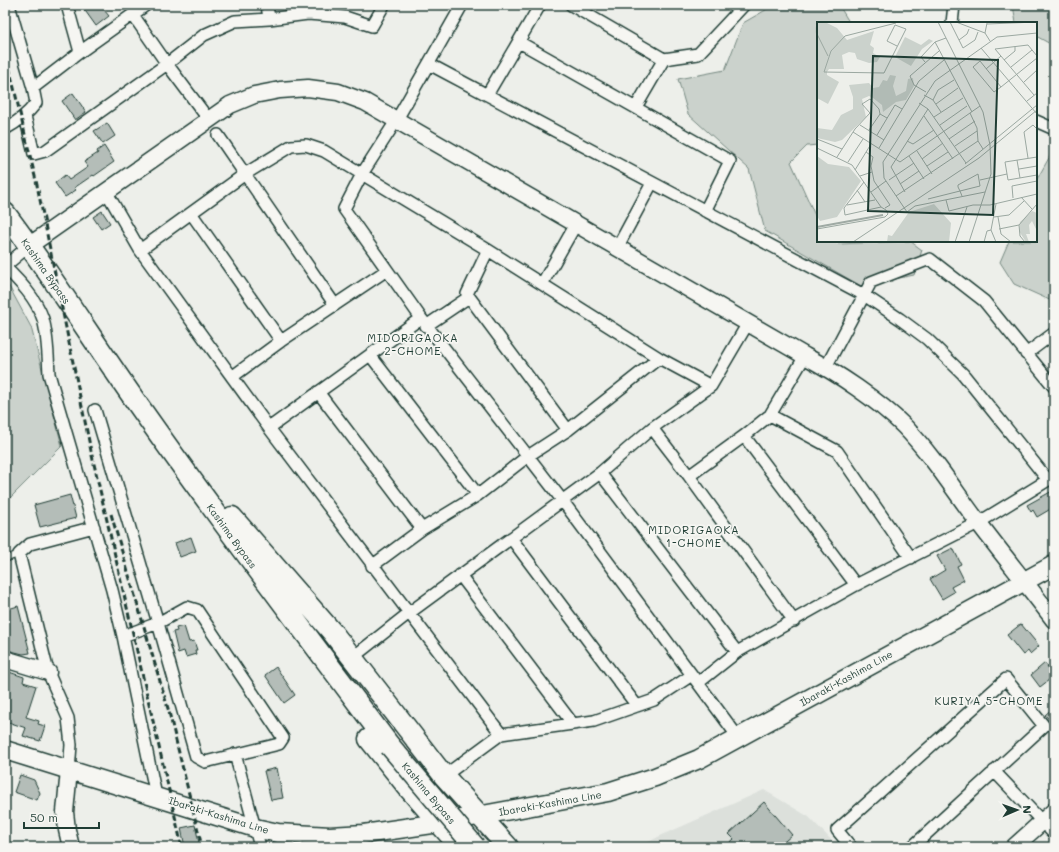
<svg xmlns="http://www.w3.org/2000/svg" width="1059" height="852" font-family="Mali,sans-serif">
<rect width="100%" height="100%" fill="#edefea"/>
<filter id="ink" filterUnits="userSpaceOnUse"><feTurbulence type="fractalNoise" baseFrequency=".025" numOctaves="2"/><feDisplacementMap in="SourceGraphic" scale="8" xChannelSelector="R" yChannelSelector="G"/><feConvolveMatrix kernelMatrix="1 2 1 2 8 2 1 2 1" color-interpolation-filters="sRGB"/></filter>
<g filter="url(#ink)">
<path fill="#dce0db" d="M764,790l45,27 29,30h-199l19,-10z"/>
<path fill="#cbd2cc" stroke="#758880" d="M772,5h69l-1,2 9,15 -31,1v122l-11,1 -16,16 27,60v19h17l3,3 72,-3 12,9 -8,25 -53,11 -96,-55 -16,-62 -61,-55 -10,-35 47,-9 18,-47 28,-16z
M1013,5h41v41l-18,-10v-13h-20z
M1054,149v153l-40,-18 -14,-22 9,-21h27v-60z
M5,279l26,48 31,119 -57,57z"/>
<path fill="#b4bdb8" stroke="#1f3d34" d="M81,5h19l9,11 -13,10z
M73,93l13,19 -11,8 -13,-19z
M107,123l8,13 -12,8 -9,-13z
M104,146l10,16 -20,14 -1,-1 -19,13 2,2 -11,7 -10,-14 10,-8 4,5 19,-13 -4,-5 14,-9 -1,-2z
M102,211l8,12 -9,6 -8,-12z
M1054,490v17l-17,10 -4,-7 -2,2 -4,-7z
M70,495l6,23 -36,9 -6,-22z
M191,537l5,14 -16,6 -5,-14z
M953,548l8,16 -4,2 7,14 -13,7 3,5 -12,7 -12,-20 15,-9 -8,-14z
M18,606l12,47 -7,1 -16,-4 -2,-8v-32z
M1021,624l18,22 -9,8 -2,-3 -5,4 -16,-20z
M184,626l5,16 5,-1 3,9h-2l1,4 -10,3 -2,-6 -6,2 -5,-21 4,-1 -1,-3z
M1045,663l9,13 -14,11 -9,-12z
M276,667l19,28 -11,8 -19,-28z
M9,672l15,5 -1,5 13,4 -10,31 13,4 -1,3 7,2 -5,15 -17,-5 3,-8 -21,-7v-35z
M1054,707v18l-9,-10z
M277,768l6,30 -12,2 -7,-29z
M20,775l14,5 6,13 -3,7 -23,-8z
M764,802l28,33 -14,12h-53l9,-8 -5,-5z
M195,825l5,22h-15l-4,-19z"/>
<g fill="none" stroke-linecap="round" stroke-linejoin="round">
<defs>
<path id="lane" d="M5,559l14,-5"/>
<path id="street" d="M67,5l13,47
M267,5l2,14
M462,5l-66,116 -34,53 -18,35 77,109 141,182 176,237
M571,5l93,54
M133,15l34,49 42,56
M952,23l2,-18
M519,42l211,119 -25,50
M429,64l435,231 36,24 27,20 36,35 85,106
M33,88l47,-36 66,-47
M487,95l53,-90
M636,107l28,-48 34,-5 46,-49
M25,116l9,38 11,-3 122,-87 37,-29 31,-14 34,-2 39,-5 37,3 27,9 12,-21
M1036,121l18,8
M5,129c13,-7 22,-14 31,-26l-3,-15 -24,-83
M218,135l117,170
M106,191l34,59 129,178 232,306 -57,42
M191,213l90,128
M617,248l35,-65
M140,250l105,-76 46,-28 15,-1 18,6 38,23 126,76 171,108 52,28
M488,250l-21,44 101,136
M5,266l25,-21
M5,267c15,15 31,31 38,52 5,18 5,37 6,55l63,216 11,46 33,160
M542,284l34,-60
M426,326l43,-29
M1026,354l28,-21
M370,355l108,140
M826,367l45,-85 59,-23 54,42 70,86
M232,377l49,-36 106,-71
M318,392l104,137
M95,410l63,213 38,134 9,5 74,-18 4,-6 -86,-128 -10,-3 -29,16 -35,13
M770,415l67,36 74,107
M269,428l152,-110
M652,428l37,48 105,145
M744,436l112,149
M600,473l137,179
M689,476l55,-40 26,-21 35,-59
M511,538l126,168
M372,566l50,-37 56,-34 50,-39 40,-26 91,-72
M460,575l113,149
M352,658l57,-45 191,-140 52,-45 59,-42 37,-63
M698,683l39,-31 119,-67 122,-62 75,-46
M501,734l93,-13 60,-21 38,-25
M235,754l25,93
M69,770l2,-25 -3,-27 -20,-46 -29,-118 11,-10 64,-17
M994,771l60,63
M851,847l-14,-17 169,-151 38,47 -132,121"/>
<path id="secondary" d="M30,245l200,-140 24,-10 26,-5 28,-2 30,4 27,10 440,254c32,17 73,44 99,70 28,29 50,64 74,96 25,33 51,65 76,98
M5,659l43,13
M69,770l-4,42 2,18 4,17
M1014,847l40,-36"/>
<path id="primary" d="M5,750l250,78 23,5 52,3 34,-2 75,-11 169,-31 47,-15 44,-18 355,-194"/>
<path id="highway" d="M5,213c50,66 93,136 141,203 79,112 162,221 244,330
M232,517l101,116 111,143 64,71
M369,739l41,51 50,57"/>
</defs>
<use href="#lane" stroke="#1f3d34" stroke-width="8"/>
<use href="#street" stroke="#1f3d34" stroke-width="14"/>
<use href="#secondary" stroke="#1f3d34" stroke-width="19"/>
<use href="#primary" stroke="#1f3d34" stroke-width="21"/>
<use href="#highway" stroke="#1f3d34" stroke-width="23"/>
<use href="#lane" stroke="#f6f6f2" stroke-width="5.5"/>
<use href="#street" stroke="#f6f6f2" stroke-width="11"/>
<use href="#secondary" stroke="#f6f6f2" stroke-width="16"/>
<use href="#primary" stroke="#f6f6f2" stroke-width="18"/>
<use href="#highway" stroke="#f6f6f2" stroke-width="20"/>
<path stroke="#1f3d34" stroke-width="3" stroke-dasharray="6 3" stroke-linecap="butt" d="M5,50l32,135 54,266 91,396
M111,514l58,198 33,135"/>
<defs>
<path id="highway-bridge" d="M390,746l85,101"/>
</defs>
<use href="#highway-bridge" stroke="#1f3d34" stroke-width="23" stroke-linecap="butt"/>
<use href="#highway-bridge" stroke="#f6f6f2" stroke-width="20"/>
</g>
</g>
<g text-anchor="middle" stroke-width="3.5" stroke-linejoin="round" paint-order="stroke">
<g font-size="10" fill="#1f3d34" stroke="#f6f6f2">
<text transform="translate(46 271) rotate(55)" y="4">Kashima Bypass</text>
<text transform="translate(232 536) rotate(54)" y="4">Kashima Bypass</text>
<text transform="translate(846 678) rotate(-29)" y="4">Ibaraki-Kashima Line</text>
<text transform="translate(429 793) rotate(50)" y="4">Kashima Bypass</text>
<text transform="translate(550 803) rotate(-10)" y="4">Ibaraki-Kashima Line</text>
<text transform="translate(219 815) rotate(17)" y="4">Ibaraki-Kashima Line</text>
</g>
<g font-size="11" letter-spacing="1" fill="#1f3d34" stroke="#f6f6f2">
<text x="413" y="342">MIDORIGAOKA<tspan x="413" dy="13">2-CHOME</tspan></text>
<text x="694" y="534">MIDORIGAOKA<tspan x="694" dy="13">1-CHOME</tspan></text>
<text x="989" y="705">KURIYA 5-CHOME</text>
</g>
</g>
<g transform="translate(817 22)">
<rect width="220" height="220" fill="#edefea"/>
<path d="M0,0h8l12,6 10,12 27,-9 -4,14 4,3 -1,5 7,4 -3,5 -8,1 -12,-4 -2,-6 -6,-1 -7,3 2,14h-15l-2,3v3l12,7 -11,22 -11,-6zM88,15l16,8 8,-6 4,2 -11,8 -11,17 -16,-9zM73,53l6,1 -3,10 3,10 10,-5 2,-12 5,-1 1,8 -8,14 -10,2 -13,10 -1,-7 -9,-7 -4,-2 -7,3 4,18 -24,23 -7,2 -18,-4v-10l15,2 9,-15 12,-6v-12l-4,-12 20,-2 4,5 6,-1 4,-7 4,1zM0,134l11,8 21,3 12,14 -24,36 -17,4 -3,-5zM117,182l17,19 -2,19h-62l1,-7 4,1 17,-24zM215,189l5,2v18l-5,-10 -3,4 1,9h-4l3,8h-3l-7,-11 1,-9z" fill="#cbd2cc"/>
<path fill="none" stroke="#9faaa4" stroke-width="2" d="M0,205l66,-12"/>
<path fill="none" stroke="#9ba8a1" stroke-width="1" d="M121,0l45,90 7,33 1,29 -22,68M133,0l13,26 12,-8 3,-8M139,0l29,11M170,1l-2,10 5,8M170,2l50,-2M78,3l11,4 -22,44 -60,-1 7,-21 14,-15 51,-13M78,3l-8,16 10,5M0,12l11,22M129,16l-11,4 37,70M142,18l8,-6 2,-5M164,26l56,66M187,38l11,-9v-5M108,40l-4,-5 14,-15M194,45l21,-17M169,47l15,-13M207,60l13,-12M184,65l-21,-26 -7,6 21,25 7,-5 36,-29M109,70l-12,-7 -4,-9 29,-25M107,73l9,5 8,12M217,73l-39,-46 33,-4 9,11M116,78l5,-10 16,-10M210,79l10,-8M102,81l9,6 38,54M119,82l22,-16M153,91l7,15 1,13M107,94l29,43M117,95l29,-19M43,103l24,15M123,103l27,-19M52,108l11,-16M36,110l47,30 80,-56M60,113l18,-30 7,4M0,117l25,10M132,117l26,-18M90,119l6,3 21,-14M138,124l22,-15M0,126l35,17 29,42 5,3 2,4 -3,3M62,126l40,-67 25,-21M100,129l15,23M49,130l7,5 -2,9 3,15 16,24 -5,3M92,134l15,23M20,135l18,-28 15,-16 -8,-9 8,-5 9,10 1,5 7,4M220,135l-32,5 3,18 29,-5M211,136l-4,-26 9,-7 4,4M105,137l21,-16M200,138l3,18M31,140l15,-23M148,142l72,-59M110,144l21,-14M202,147l18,-3M38,148l16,-26M43,154l12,-4M72,158l25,-17M163,158l27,-6M47,160l-20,26 1,7 36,-8M83,162l19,-13M40,168l8,12M54,170l15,-11M88,170l-14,-25 37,-58M168,170l-70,14 -8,6 -23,-34 -1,-16 52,-81 62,-44 40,-4M79,174l82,-55 5,8M204,175l11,12M196,176l-1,-12 25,-5M111,177l52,-13 -2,-12 -20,11v2l2,4 2,5M129,178l3,11 24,-6h17l47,-11M30,183l28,-5M177,195l15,-2 15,-14M181,195l3,17 10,8M0,207l68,-12M182,207l20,-4M36,220l126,-84 58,-48M138,220l12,-35M167,220l3,-11 4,-1M179,220l-5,-12 5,-26M208,220l-5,-6 -1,-11 18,-21"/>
<path fill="#1f3d34" fill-opacity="0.15" stroke="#1f3d34" stroke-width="2" d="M56,34l125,4 -5,155 -125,-4z"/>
<rect width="220" height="220" fill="none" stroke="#1f3d34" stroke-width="2"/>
</g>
<rect width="1059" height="852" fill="none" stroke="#f6f6f2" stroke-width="20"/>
<rect x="10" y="10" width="1039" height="832" fill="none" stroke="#1f3d34" stroke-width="1.5" filter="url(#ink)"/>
<g transform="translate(1017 810) rotate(88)" stroke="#f6f6f2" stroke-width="3" paint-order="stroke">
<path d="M0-3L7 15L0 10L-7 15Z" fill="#1f3d34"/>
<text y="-6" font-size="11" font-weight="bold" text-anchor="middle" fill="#1f3d34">N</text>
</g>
<path d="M24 822v6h75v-6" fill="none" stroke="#1f3d34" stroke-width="2"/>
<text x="30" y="822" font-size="12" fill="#1f3d34" stroke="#f6f6f2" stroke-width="3" paint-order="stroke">50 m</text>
</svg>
